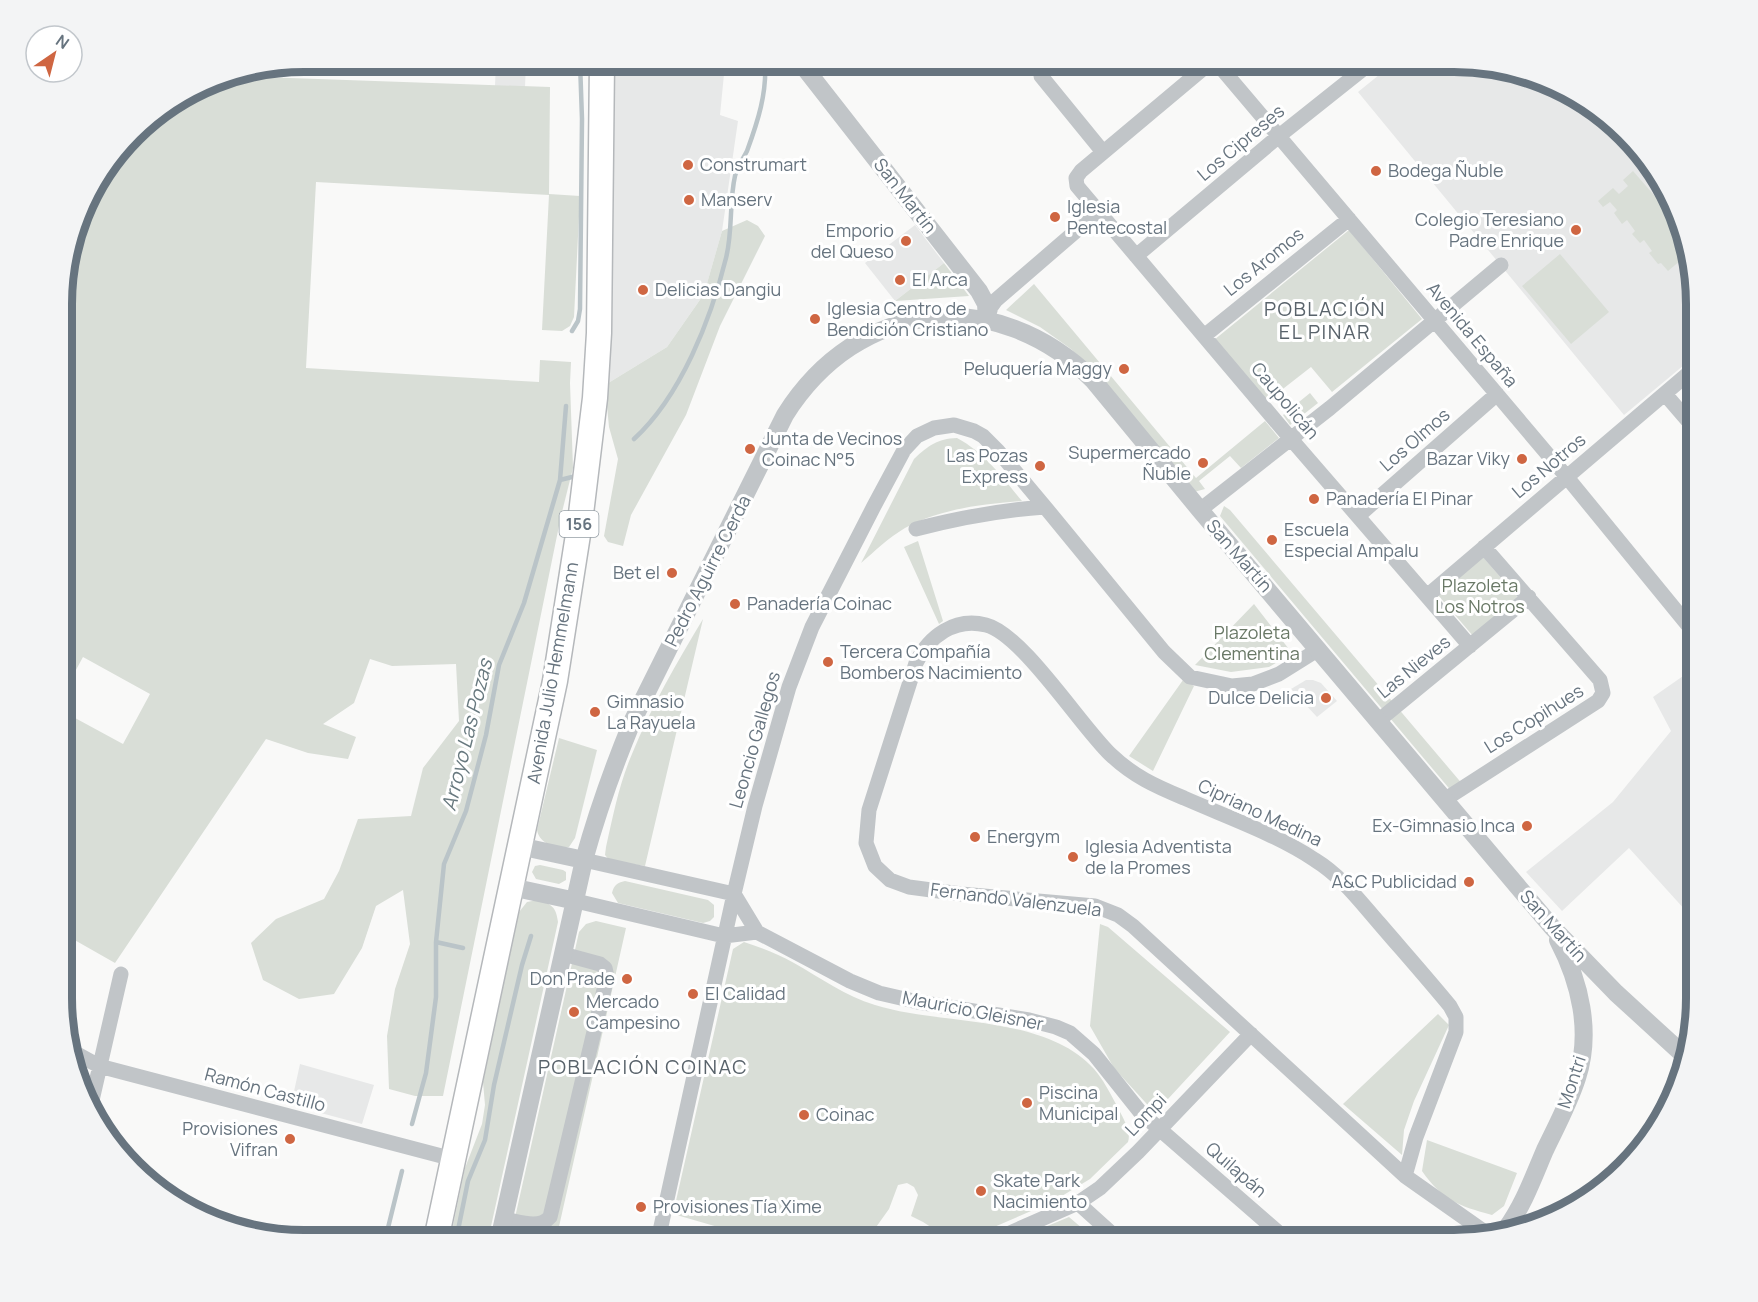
<svg xmlns="http://www.w3.org/2000/svg" width="1758" height="1302" font-family="Manrope,sans-serif">
<rect width="100%" height="100%" fill="#f9f9f8"/>
<path fill="#e7e8e8" d="M496,62h30l-1,25 -30,-1z
M607,62h99l19,2 -5,51 18,6 -16,110 -18,63 -37,53 -62,38z
M1395,62h75l77,18 55,32 69,84 25,92v67l-72,60 -266,-323z
M915,225l29,38 -49,38 -30,-38z
M1696,667v255l-67,-74 -67,63 -36,-39 87,-70 58,-71 -18,-34z
M1306,680h7l8,3 16,18 -20,16 -26,-28z
M300,1064l74,21 -12,39 -71,-19z"/>
<path fill="#d9ded7" d="M229,76l321,11 -1,107 31,2 -6,121 -4,9 -8,5 -20,-1 7,-135 -233,-13 -10,186 233,14 1,-22 31,2 -1,21 3,85 -12,48 -118,580h-28l-26,-7 -2,-53 8,-47 15,-45 -7,-54 -27,16 -14,42 -28,46 -35,5 -36,-19 -12,-37 25,-24 48,-20 15,-28 19,-52 53,-3 12,-48 36,-47 -3,-57 -64,2 -22,-7 -16,44 -31,21 33,13 -8,22 -40,-6 -42,-14 -151,224 -51,-29v-222l59,32 27,-50 -67,-37 -19,35v-420l23,-76 57,-74 67,-42z
M1633,171l46,53 8,31 -19,16 -7,-8 -3,1 -9,-11 3,-2 -8,-11 -4,3 -8,-9 3,-3 -8,-11 -5,4 -8,-11 3,-3 -7,-8 -7,5 -5,-6 15,-13 6,6 9,-8 -5,-6z
M747,220l11,6 7,10 -45,90 -34,89 -55,100 -8,31 -15,-4 -4,-6 14,-77 -9,-32 -4,-42 62,-38 37,-53 18,-63z
M1349,230l73,89 -90,73 -21,-25 -46,36 -51,-63z
M1560,254l49,58 -38,32 -49,-58z
M944,263l25,33 -74,5z
M1034,284l162,194 69,-57 14,17 -38,30 -11,-12 -31,25 6,8 -11,3 -96,-115 -27,-28 -31,-22 -34,-17z
M1310,393l8,10 -28,22 -7,-10z
M957,438c28,15 45,39 65,63 -40,3 -82,8 -117,27 -17,10 -30,23 -44,35l53,-104c15,-14 23,-20 43,-21z
M1224,506l6,4 234,276 -11,7 -233,-277z
M918,541l25,80 -4,3 -35,-77z
M1483,557l37,43 -47,36 -35,-41z
M1254,604l38,49 -23,14 -38,5 -36,-7z
M703,619l-58,247 -35,-5 -5,-6 1,-8c7,-31 13,-63 26,-93 19,-47 45,-92 71,-135z
M1183,680l11,6 -41,85 -24,-15z
M559,738l38,12 -22,88 -6,9c-13,3 -30,-4 -32,-17z
M540,865l23,5 3,2v8l-7,4 -23,-5 -4,-7 3,-6z
M625,881l83,19 6,5v12l-4,4 -7,2 -85,-20 -6,-10c2,-8 5,-10 13,-12z
M537,900c15,4 19,7 21,22l-70,318h-38l15,-72 17,-44 3,-19 -2,-23 36,-170 8,-10z
M596,921l30,7 -70,312h-46l69,-308 7,-8z
M1100,924l8,3 122,105 -75,81 -41,-45 -24,-42z
M744,942c18,6 34,12 50,21 27,15 51,33 81,42 67,21 169,9 219,64 9,10 16,24 22,35 5,11 16,26 12,38l-38,37 -38,23 -88,38h-29l2,-9 -14,-9 -12,-6 7,-21 -4,-8 -7,-4 -9,2 -9,24 -15,21c7,9 16,11 26,4l6,6h-143l-90,-26 60,-265z
M1438,1014l11,11 -35,76 -10,29 -2,25 -59,-51z
M1427,1140l90,33 -13,33 -12,9c-33,-9 -50,-15 -70,-44z
M1069,1217l27,23h-82z"/>
<g fill="none" stroke-linecap="round" stroke-linejoin="round">
<path stroke="#bac4c8" stroke-width="4.5" d="M572,331l6,-10 2,-12 2,-190 -2,-57
M634,439c47,-43 77,-120 92,-181 7,-27 3,-56 9,-82 2,-9 8,-17 12,-25 11,-30 20,-58 18,-89
M560,480l6,-74
M436,942l27,6
M412,1124l14,-51 10,-76v-55l8,-78 22,-53 20,-76 13,-70 25,-62 36,-123 16,-4
M385,1240l17,-69
M456,1240l12,-59 17,-41 9,-55 28,-120 9,-29"/>
<defs>
<path id="trunk" d="M436,1240l119,-559 25,-159 15,-124 4,-65 3,-271"/>
</defs>
<use href="#trunk" stroke="#b5b8bb" stroke-width="27"/>
<path stroke="#c1c5c8" stroke-width="15" d="M1048,62l-7,7v7l62,76
M1211,62l-130,109 -5,7 1,8 214,253 179,207
M1216,62l350,414 130,159
M1136,256l143,-120 93,-74
M987,320l4,-13 5,-7 102,-88
M1204,336l145,-117
M1665,394l31,36
M1200,510l130,-102 171,-143
M1358,516l139,-122
M916,529c43,-11 86,-19 129,-22
M1427,596l269,-229
M1378,721l151,-124
M1444,800l154,-99 5,-8 -3,-13 -116,-133
M584,860l150,34 23,38 93,49 29,12 39,9 111,18 27,7 14,6 24,21 47,59 146,127
M576,901l148,35 33,-4
M70,1050l29,16 354,93
M90,1109l31,-135
M1405,1176l11,-39 40,-105v-15l-6,-11c-23,-28 -47,-55 -71,-83 -20,-23 -38,-47 -64,-63 -39,-26 -88,-43 -131,-62 -29,-12 -51,-22 -74,-44 -30,-29 -88,-120 -124,-129 -31,-8 -57,11 -70,38l-47,147 -3,33 9,23 15,14 19,7 52,7 134,12 23,9 15,11 272,250 81,57
M1078,1203l41,37
M504,1219c14,2 35,11 46,-2l57,-240 -2,-9 -5,-4 -37,-10
M658,1240l76,-346 21,-88 34,-119 23,-60 62,-121 30,-56 13,-14 17,-8 20,-3 20,6 9,5 15,15 47,56 119,145 26,25 42,9 21,-2 26,-10 40,-25
M994,1240l84,-37 22,-15 38,-36 113,-118"/>
<path stroke="#c1c5c8" stroke-width="18" d="M800,62l179,229 7,13 1,16
M519,846l65,14
M511,887l65,14
M1506,1229c18,-25 27,-51 39,-79 11,-23 24,-47 32,-72 15,-46 3,-96 -19,-138
M499,1240l85,-380c13,-47 29,-92 48,-138l153,-307c73,-116 211,-131 308,-35l107,130 352,417 64,66 71,65"/>
<use href="#trunk" stroke="#fff" stroke-width="24"/>
</g>
<g fill="#cf6642" stroke="#fff" stroke-width="2">
<circle cx="688" cy="165" r="6"/>
<circle cx="1376" cy="171" r="6"/>
<circle cx="689" cy="200" r="6"/>
<circle cx="1055" cy="217" r="6"/>
<circle cx="1576" cy="230" r="6"/>
<circle cx="906" cy="241" r="6"/>
<circle cx="900" cy="280" r="6"/>
<circle cx="643" cy="290" r="6"/>
<circle cx="815" cy="319" r="6"/>
<circle cx="1124" cy="369" r="6"/>
<circle cx="750" cy="449" r="6"/>
<circle cx="1522" cy="459" r="6"/>
<circle cx="1203" cy="463" r="6"/>
<circle cx="1040" cy="466" r="6"/>
<circle cx="1314" cy="499" r="6"/>
<circle cx="1272" cy="540" r="6"/>
<circle cx="672" cy="573" r="6"/>
<circle cx="735" cy="604" r="6"/>
<circle cx="828" cy="662" r="6"/>
<circle cx="1326" cy="698" r="6"/>
<circle cx="595" cy="712" r="6"/>
<circle cx="1527" cy="826" r="6"/>
<circle cx="975" cy="837" r="6"/>
<circle cx="1073" cy="857" r="6"/>
<circle cx="1469" cy="882" r="6"/>
<circle cx="627" cy="979" r="6"/>
<circle cx="693" cy="994" r="6"/>
<circle cx="574" cy="1012" r="6"/>
<circle cx="1027" cy="1103" r="6"/>
<circle cx="804" cy="1115" r="6"/>
<circle cx="290" cy="1139" r="6"/>
<circle cx="981" cy="1191" r="6"/>
<circle cx="641" cy="1207" r="6"/>
</g>
<g text-anchor="middle" stroke-width="6" stroke-linejoin="round" paint-order="stroke">
<rect fill="#fff" stroke="#959ea5" stroke-width="1.5" x="559.5" y="511" width="39" height="26" rx="4.5"/>
<g font-size="16" font-weight="bold" fill="#67747f">
<text x="579" y="530">156</text>
</g>
<g font-size="18" fill="#67747f" stroke="#fff">
<text transform="translate(1241 143) rotate(-40)" y="6">Los Cipreses</text>
<text transform="translate(905 196) rotate(52)" y="6">San Martín</text>
<text transform="translate(1264 262) rotate(-39)" y="6">Los Aromos</text>
<text transform="translate(1472 335) rotate(50)" y="6">Avenida España</text>
<text transform="translate(1285 401) rotate(50)" y="6">Caupolicán</text>
<text transform="translate(1415 440) rotate(-41)" y="6">Los Olmos</text>
<text transform="translate(1549 466) rotate(-40)" y="6">Los Notros</text>
<text transform="translate(1239 556) rotate(49)" y="6">San Martín</text>
<text transform="translate(708 571) rotate(-63)" y="6">Pedro Aguirre Cerda</text>
<text transform="translate(1414 667) rotate(-39)" y="6">Las Nieves</text>
<text transform="translate(553 673) rotate(-80)" y="6">Avenida Julio Hemmelmann</text>
<text transform="translate(1534 719) rotate(-32)" y="6">Los Copihues</text>
<text transform="translate(755 740) rotate(-74)" y="6">Leoncio Gallegos</text>
<text transform="translate(1260 813) rotate(25)" y="6">Cipriano Medina</text>
<text transform="translate(1016 900) rotate(7)" y="6">Fernando Valenzuela</text>
<text transform="translate(1553 926) rotate(48)" y="6">San Martín</text>
<text transform="translate(973 1011) rotate(11)" y="6">Mauricio Gleisner</text>
<text transform="translate(1572 1082) rotate(-72)" y="6">Montri</text>
<text transform="translate(265 1090) rotate(15)" y="6">Ramón Castillo</text>
<text transform="translate(1146 1115) rotate(-46)" y="6">Lompi</text>
<text transform="translate(1236 1170) rotate(41)" y="6">Quilapán</text>
</g>
<g font-size="18" fill="#67747f" stroke="#fff" text-anchor="start">
<text x="700" y="171">Construmart</text>
<text x="1388" y="177">Bodega Ñuble</text>
<text x="701" y="206">Manserv</text>
<text x="1067" y="213">Iglesia<tspan x="1067" dy="21">Pentecostal</tspan></text>
<text x="1564" y="226" text-anchor="end">Colegio Teresiano<tspan x="1564" dy="21">Padre Enrique</tspan></text>
<text x="894" y="237" text-anchor="end">Emporio<tspan x="894" dy="21">del Queso</tspan></text>
<text x="912" y="286">El Arca</text>
<text x="655" y="296">Delicias Dangiu</text>
<text x="827" y="315">Iglesia Centro de<tspan x="827" dy="21">Bendición Cristiano</tspan></text>
<text x="1112" y="375" text-anchor="end">Peluquería Maggy</text>
<text x="762" y="445">Junta de Vecinos<tspan x="762" dy="21">Coinac N°5</tspan></text>
<text x="1191" y="459" text-anchor="end">Supermercado<tspan x="1191" dy="21">Ñuble</tspan></text>
<text x="1028" y="462" text-anchor="end">Las Pozas<tspan x="1028" dy="21">Express</tspan></text>
<text x="1510" y="465" text-anchor="end">Bazar Viky</text>
<text x="1326" y="505">Panadería El Pinar</text>
<text x="1284" y="536">Escuela<tspan x="1284" dy="21">Especial Ampalu</tspan></text>
<text x="660" y="579" text-anchor="end">Bet el</text>
<text x="747" y="610">Panadería Coinac</text>
<text x="840" y="658">Tercera Compañía<tspan x="840" dy="21">Bomberos Nacimiento</tspan></text>
<text x="1314" y="704" text-anchor="end">Dulce Delicia</text>
<text x="607" y="708">Gimnasio<tspan x="607" dy="21">La Rayuela</tspan></text>
<text x="1515" y="832" text-anchor="end">Ex-Gimnasio Inca</text>
<text x="987" y="843">Energym</text>
<text x="1085" y="853">Iglesia Adventista<tspan x="1085" dy="21">de la Promes</tspan></text>
<text x="1457" y="888" text-anchor="end">A&amp;C Publicidad</text>
<text x="615" y="985" text-anchor="end">Don Prade</text>
<text x="705" y="1000">El Calidad</text>
<text x="586" y="1008">Mercado<tspan x="586" dy="21">Campesino</tspan></text>
<text x="1039" y="1099">Piscina<tspan x="1039" dy="21">Municipal</tspan></text>
<text x="816" y="1121">Coinac</text>
<text x="278" y="1135" text-anchor="end">Provisiones<tspan x="278" dy="21">Vifran</tspan></text>
<text x="993" y="1187">Skate Park<tspan x="993" dy="21">Nacimiento</tspan></text>
<text x="653" y="1213">Provisiones Tía Xime</text>
</g>
<g font-size="18" fill="#697866" stroke="#fff">
<text x="1480" y="592">Plazoleta<tspan x="1480" dy="21">Los Notros</tspan></text>
<text x="1252" y="639">Plazoleta<tspan x="1252" dy="21">Clementina</tspan></text>
</g>
<g font-size="20" letter-spacing="1.5" fill="#59636b" stroke="#fff">
<text x="1325" y="316">POBLACIÓN<tspan x="1325" dy="23">EL PINAR</tspan></text>
<text x="643" y="1074">POBLACIÓN COINAC</text>
</g>
<g font-size="20" font-style="italic" fill="#68797f" stroke="#fff">
<text transform="translate(467 735) rotate(-76)" y="7">Arroyo Las Pozas</text>
</g>
</g>
<path d="M0 0H1758V1302H0ZM304 72H1454A232 232 0 0 1 1686 304V998A232 232 0 0 1 1454 1230H304A232 232 0 0 1 72 998V304A232 232 0 0 1 304 72Z" fill="#f3f4f5" fill-rule="evenodd"/>
<path fill="none" stroke="#67747f" stroke-width="8" d="M304 72H1454A232 232 0 0 1 1686 304V998A232 232 0 0 1 1454 1230H304A232 232 0 0 1 72 998V304A232 232 0 0 1 304 72Z"/>
<g transform="translate(54 54) rotate(35)"><circle r="28" fill="#ffffff" stroke="#c2c7cc" stroke-width="1.5"/>
<path d="M0-4.5L10 22L0 15L-10 22Z" fill="#cf6642"/>
<text y="-9" font-size="16" font-weight="bold" text-anchor="middle" fill="#67747f">N</text>
</g>
</svg>
